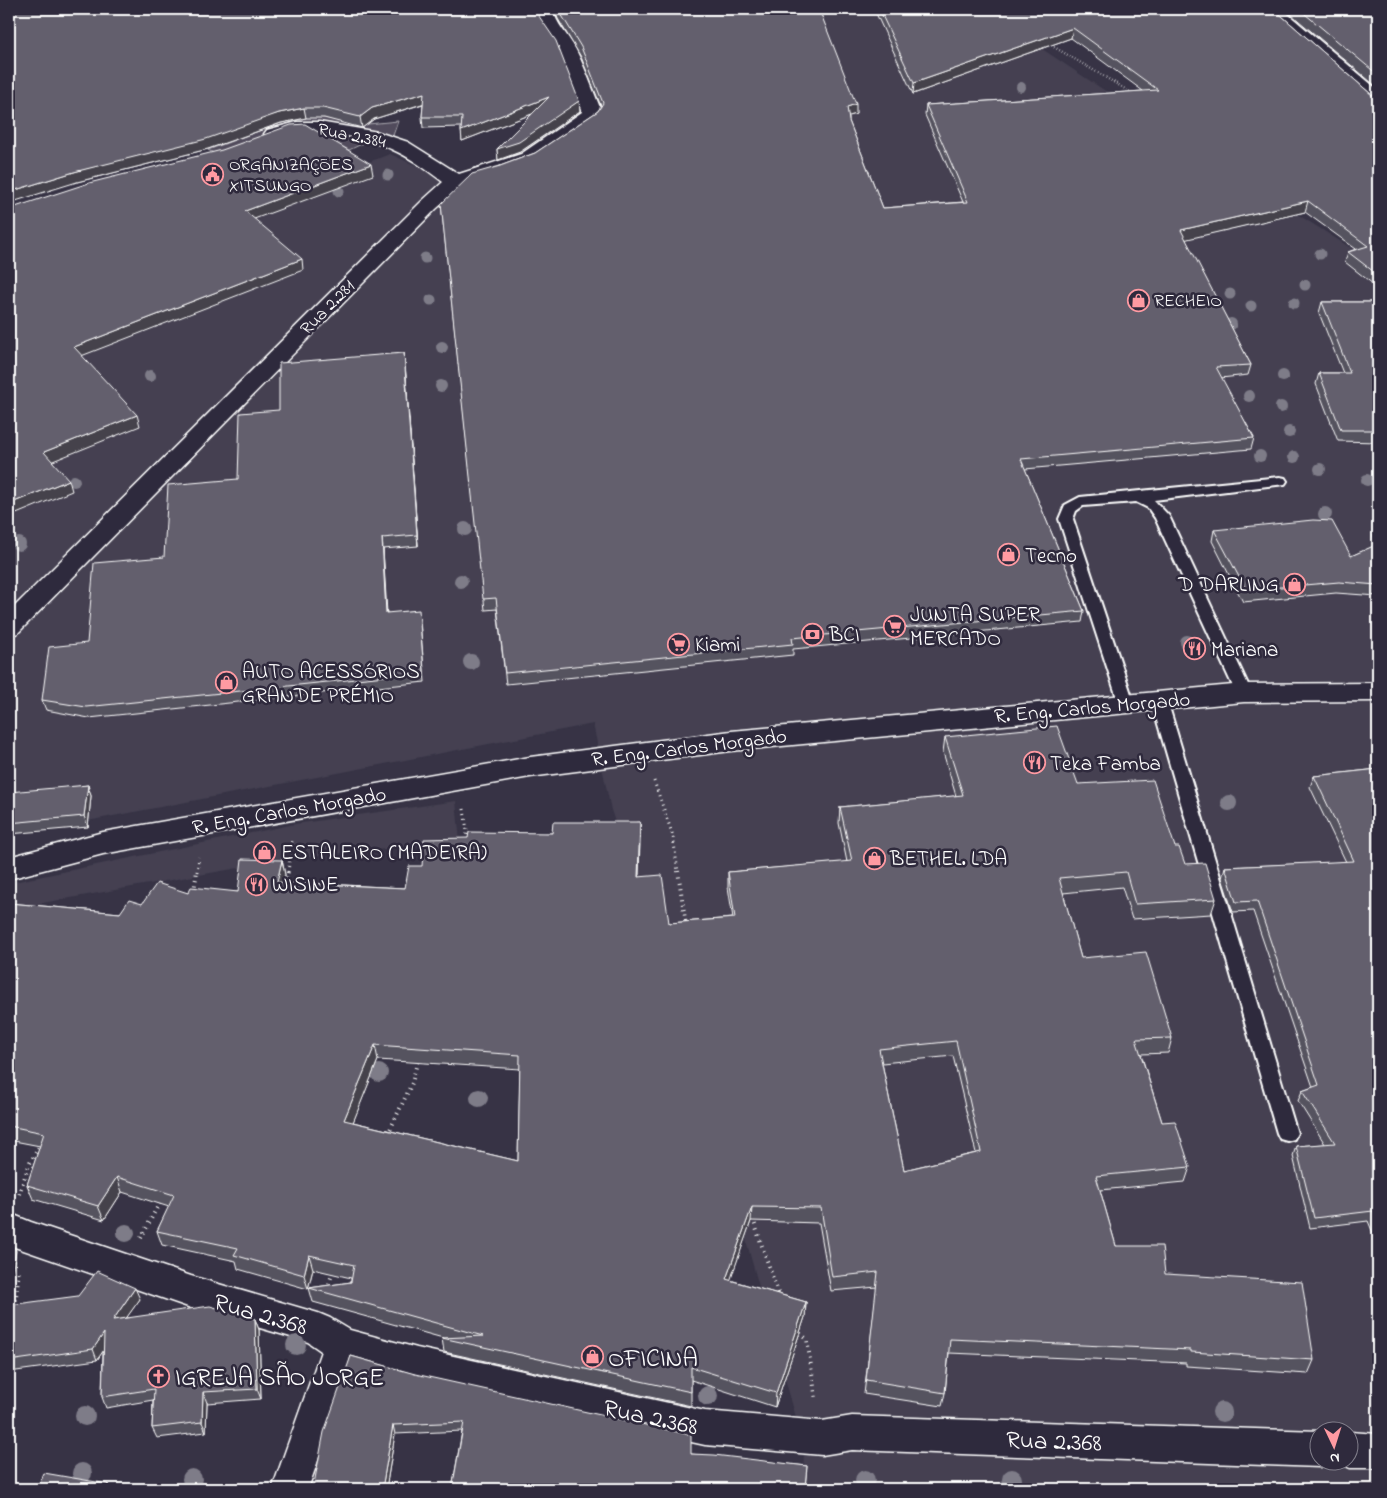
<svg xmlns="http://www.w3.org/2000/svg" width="1387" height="1498" font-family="'Indie Flower',sans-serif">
<rect width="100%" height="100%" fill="#373345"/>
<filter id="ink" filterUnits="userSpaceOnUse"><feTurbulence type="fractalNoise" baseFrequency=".02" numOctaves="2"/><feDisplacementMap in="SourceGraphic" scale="10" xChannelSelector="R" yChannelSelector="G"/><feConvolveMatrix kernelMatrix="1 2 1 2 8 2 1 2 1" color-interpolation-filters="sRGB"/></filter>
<g filter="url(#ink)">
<path fill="#444051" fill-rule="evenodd" d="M806,9h182l39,30 157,104 194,122v1224h-575l1,-43 -106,-376 -87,-260 -18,-86 -584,112v-538l381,-144 36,16 45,7 160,-88zM1320,1430h30v30h-30z
M456,801l4,41 -160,15 -291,52v-26l286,-59z"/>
<path fill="#514c5c" stroke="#a8a6ae" d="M304,114l54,11 40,-4 -9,26 -25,-4 -15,7 -30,-16 -79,32 -32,-16z"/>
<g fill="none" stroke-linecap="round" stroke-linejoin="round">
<defs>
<path id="lane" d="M1280,477l5,1 2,3 -2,3 -131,16 15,16 83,177 -2,4 -6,2 -6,-2 -2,-4 -81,-175 -7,-10 -12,-6 -53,4 -7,5 -3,8 61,184 -2,4 -6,2 -6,-2 -61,-188 6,-14 15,-8z
M1159,694l6,2 2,4 130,433 -3,6 -7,2 -7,-2 -3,-6 -126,-433 2,-4z"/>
<path id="street" d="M535,9h18c2,14 16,27 23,41 10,20 17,41 26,62l-5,8 -62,42 -35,13 -37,10 -27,24 -418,424 -9,3v-24l413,-411 21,-19c-16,-12 -33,-25 -52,-33 -22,-11 -54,-16 -79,-16 -15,0 -31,9 -45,5l-3,-4 3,-4 30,-8h22l59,10 30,10 51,32 62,-20 61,-42 -24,-62 -22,-33z
M1263,9h19l96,81v16l-7,-2z
M9,1213l22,9 160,54 127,37 12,5 20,12 67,18 288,63 117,10 30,-5 468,15v29h13l-13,7 -468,-17 -30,5 -117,-10 -288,-63 -65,-19 -44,126h-36l49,-138 -13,-9 -117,-34 -182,-63z
M1350,1432l28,2v34h-28l-13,-6 -1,-2h14z"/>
<path id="secondary" d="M1378,683v18l-134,1 -513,49 -201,26 -427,77 -94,25v-22l94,-25 427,-75 201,-26 513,-47z"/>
</defs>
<use href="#lane" stroke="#fff" stroke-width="4"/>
<use href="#street" stroke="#fff" stroke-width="3"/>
<use href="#secondary" stroke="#fff" stroke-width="3"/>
<path stroke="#fff" stroke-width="2.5" stroke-dasharray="0.5 2.5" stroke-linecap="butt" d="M1049,44l83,49"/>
<path stroke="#fff" stroke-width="3" stroke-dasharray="1 4" stroke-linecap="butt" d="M654,781l19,55 5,36
M464,809l3,22 -1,9
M197,872l2,-15
M288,872l4,-31"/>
<path stroke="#fff" stroke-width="4" stroke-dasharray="1 4.5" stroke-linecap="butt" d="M678,871l8,55
M286,884l2,-13
M194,891l3,-20
M388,1134l24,-51 6,-24
M19,1194l10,-29 12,-22
M753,1219l26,77
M141,1238l19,-36
M327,1289l7,-20
M15,1306l4,-36
M796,1330l11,9 9,61"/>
<use href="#lane" fill="#2f2a3d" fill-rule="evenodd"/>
<use href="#street" fill="#2f2a3d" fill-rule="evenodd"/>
<use href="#secondary" fill="#2f2a3d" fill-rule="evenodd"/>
</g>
<g fill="#7e7c88">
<circle cx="1021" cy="87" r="5"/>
<circle cx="388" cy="175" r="5.5"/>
<circle cx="339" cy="191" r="5.5"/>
<circle cx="1320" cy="254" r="5.5"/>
<circle cx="425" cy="258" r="5.5"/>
<circle cx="1305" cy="285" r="5.5"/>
<circle cx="1230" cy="294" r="5.5"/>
<circle cx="431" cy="300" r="5.5"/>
<circle cx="1294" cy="303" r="5.5"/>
<circle cx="1251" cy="306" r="5.5"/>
<circle cx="1231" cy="324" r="6"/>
<circle cx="442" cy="347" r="6"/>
<circle cx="150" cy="376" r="6"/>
<circle cx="1283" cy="376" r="6"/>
<circle cx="441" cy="386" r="6"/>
<circle cx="1249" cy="396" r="6"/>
<circle cx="1281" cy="407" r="6"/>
<circle cx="1289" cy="432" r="6"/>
<circle cx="1260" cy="456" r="6"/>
<circle cx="1294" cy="457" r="6"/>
<circle cx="1320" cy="469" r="6"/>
<circle cx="1367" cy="480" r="6"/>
<circle cx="74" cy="481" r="6"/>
<circle cx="1325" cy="514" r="7"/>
<circle cx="465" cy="529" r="7"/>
<circle cx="19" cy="544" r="7"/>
<circle cx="461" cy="581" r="7"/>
<circle cx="1187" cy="642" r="7"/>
<circle cx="471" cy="662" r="8"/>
<circle cx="1229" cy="803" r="8"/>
<circle cx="379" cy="1073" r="9"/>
<circle cx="479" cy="1098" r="9"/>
<circle cx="126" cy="1233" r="9"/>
<circle cx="296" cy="1345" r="10"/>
<circle cx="708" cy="1396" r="10"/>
<circle cx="1222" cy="1412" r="10"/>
<circle cx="85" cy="1416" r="10"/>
<circle cx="82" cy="1473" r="10"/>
<circle cx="192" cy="1479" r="10"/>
<circle cx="1012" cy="1479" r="10"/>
<circle cx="865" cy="1480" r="10"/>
</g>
<path fill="#55525e" stroke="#fff" fill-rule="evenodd" d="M9,9l571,102 -60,41 -22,8 -1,-11 35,-35 -70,27 -1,-14 -38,1 -1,-11 1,-13 -49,15 -12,9 -38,-10h-18l-25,5 -73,26 -131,33z
M555,9h264l37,105 -7,2v5l34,87 80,-6 -38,-87 1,-10 217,-14 -72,-53 -158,56 -39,-85h400l98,86 6,1v192l-33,-26 3,-10 8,-3 -51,-37 -120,27 66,126 -3,10 -27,3 33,60 -3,11 -226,20 59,142 -2,11 -289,27v6l-287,29 -9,-75 -12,1 -44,-406 59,-38 35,-13 63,-42 3,-5 -20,-49 -23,-38z
M1285,9h93v79z
M1322,302h56v140l-40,-1 -22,-57 3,-11h24l-24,-60z
M405,363l13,183 -35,3 4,64 33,7 5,62 -336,36 -43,-8 -4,-10 45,-57 77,-86 74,-78 41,-69z
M1377,524l1,1v71l-42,-3 -93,9 -31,-61 2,-11 137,26 26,-11 -4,-9z
M945,737l133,47 97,63 10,17 31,35 -5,15 -79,5 -10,-32 -59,6 18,65 91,80 -4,15 -27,1 21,68 28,45 -5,15 -85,8 16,56 198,114 -6,14 -122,-8v-3l-237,-10 -4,40 -3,13 -78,-12 13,-107 -46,4 -12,-68 -68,-2 -21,59 76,22 -1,15 -30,90 -84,-27v26l-247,-54 -2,-14h1l-130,-36 -4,-14 42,-6v-4l-38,-9 -5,20 -70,-20 -2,-8 -74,-16 -5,-14 12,-24 -47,-15 -18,28 -71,-21 -6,-14 13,-39 -31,-6v-237l111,10 22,-9 46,-11 50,-1 44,-32 3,15 -1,7 121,6 17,-22 46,-28 84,-5 88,-11v16l-1,39 30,46 64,-5 -5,-31v-15l119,-10 -8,-39 1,-16 116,-11 -13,-44zM953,1056l23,97 -72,17 -22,-107zM378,1060l142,9 -2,92 -165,-39z
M1378,769v476l-10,-24 -58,7 -17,-72 3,-10 29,-2 -27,-43 4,-10 11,-4 -60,-176 -20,1 -11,-34 3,-11 121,-5 -36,-75 4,-11z
M88,785l3,11 -3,31 -79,7v-38z
M140,1299l-14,19 129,1 4,11 2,69 -54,4 -1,29 -49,6 -5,-10 1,-28 -47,8 -4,-11 1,-46 -6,9 -88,12v-67z
M351,1356l340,98 116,12 -2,23h-353l10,-58 -67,3 -9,55h-72z"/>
<path fill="#45424c" stroke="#fff" d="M1073,28l-2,10 -158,56 1,-11z
M424,93l1,10 -51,16 -12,9 -2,-11 12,-9z
M549,97l1,10 -88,34 -1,-10z
M579,101l1,10 -60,41 -22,8 -1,-11z
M856,104v10l-10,3 1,-10z
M304,108l2,10 -25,5 -73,26 -131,33 -68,21v-11l65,-20 205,-59z
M371,164l2,11 -127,47 -1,-11z
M1308,201l-3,11 -126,29 2,-11z
M302,259l1,11 -227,88 -2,-11z
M404,353l1,10 13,183 -1,-11z
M137,415l3,11 -92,37 -4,-11z
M69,480l3,11 -63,26v-13z
M382,538l1,11 4,74 -1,-10z
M88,785l3,11 -3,31 -4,-11z
M640,822v16l-2,54v-15z
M282,860l3,15 -5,22 -3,-15z
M375,1045l3,15 -30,75 -4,-15z
M117,1177l5,15 -18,28 -6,-14z
M752,1207l-1,14 -25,72v-14z
M11,1240l5,11 -7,40v-38z
M309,1255l4,14 -5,20 -4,-14z
M135,1288l5,11 -23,32 -4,-11z
M806,1302l-1,15 -30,90 1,-14z
M255,1319l4,11 2,69 -4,-10z
M104,1333l4,11 -11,16 -4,-11z
M203,1392l4,11 -1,29 -4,-10z
M393,1425l2,9 -9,55h-4z
M108,1484l3,5h-5z"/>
<path fill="#635f6d" stroke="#fff" fill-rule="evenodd" d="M9,9h525l22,32 23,60 -60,41 -22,7 52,-52 -88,34 1,-14h-40l2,-24 -52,15 -12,9 -37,-9h-19l-25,5 -73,26 -132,33 -65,20z
M558,9h261l37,95 -9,3 2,14 34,87 85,-6 -42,-97 232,-15 -85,-62 -159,55 -35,-74h395l98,86 6,1v179l-30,-23 20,-6 -60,-45 -127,29 70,135 -35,2 38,71 -233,21 63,152 -292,27 1,6 -288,29 -9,-75 -13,1 -42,-395 31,-30 28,-8 35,-13 63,-42 5,-8 -22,-56z
M1299,9h79v66z
M305,124l66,40 -126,47 57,48 -228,88 63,68 -93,37 25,28 -60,24v-295l80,-26 133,-33 69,-25z
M1322,302h56v128h-37l-22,-57h31z
M404,353l13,182 -35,3 4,75 33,-3 5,62 -338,35 -44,-7 7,-53 38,-4 7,-80 70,-6 4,-72 70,-6 2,-66 39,-3v-47z
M1313,520l19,1 19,35 27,-12v41l-39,-3 -93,8 -32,-60z
M1057,726l21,58 75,-4 22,67h4l6,17 20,-1 11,36 -81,5 -9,-32 -67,6 22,80 65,-6 26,86 -36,1 26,83 13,-1 15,46 -94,9 20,70h46l3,28 137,8 12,78 -123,-8v-2l-241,-11 -5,54 -79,-13 12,-108 -46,5 -11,-69 -69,-1 -26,72 80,23 -30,91 -85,-26v25l-249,-54 41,-2 -174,-48 42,-6 3,-17 -45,-10 -5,20 -70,-20 4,-7 -81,-17 17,-36 -57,-18 -19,29 -71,-21 17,-52 -35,-7v-223l111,10 9,-13 13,4 15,-21 31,10 3,-6 47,5 4,-33 40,1 -5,22 128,6 4,-22h13l2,-27 44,-1 1,-6 83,1 1,-11h87l-2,55 24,-2 7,48 66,-5 -7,-46 124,-11 -12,-54 123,-12 -18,-58zM956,1041l25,111 -77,18 -25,-121zM375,1045l145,10 -2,106 -174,-41z
M1378,769v456l-5,-14 -59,7 -18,-72 39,-3 -33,-52 17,-6 -62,-184 -21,1 -11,-35 129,-6 -40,-85z
M88,785l-4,31 -75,7v-31z
M9,1240h2l-2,13z
M97,1271l38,17 -22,32 97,-14 45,13 2,70 -54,3 -1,30 -50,6 2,-39 -52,8 2,-64 -11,16 -84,12v-56l69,-9z
M351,1356l64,18 276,61v19l23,1 93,11 -2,21h-33l-1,2h-17l2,-2 -161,-1v3h-143l12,-67 -71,3 -11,64h-69l11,-57z
M44,1473l64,11 -2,5h-69z
M205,1484l45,4v1h-46z"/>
</g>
<defs>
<symbol id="civic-ring" viewBox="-11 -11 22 22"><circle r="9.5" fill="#2f2a3d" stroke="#ff9aa2" stroke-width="1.5"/><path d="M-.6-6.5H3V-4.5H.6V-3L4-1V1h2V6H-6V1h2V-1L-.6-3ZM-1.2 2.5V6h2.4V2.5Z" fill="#ff9aa2"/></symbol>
<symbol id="shop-ring" viewBox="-11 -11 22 22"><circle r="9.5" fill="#2f2a3d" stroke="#ff9aa2" stroke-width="1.5"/><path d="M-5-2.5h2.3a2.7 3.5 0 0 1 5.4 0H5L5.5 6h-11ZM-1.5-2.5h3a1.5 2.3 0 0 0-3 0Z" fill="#ff9aa2"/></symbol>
<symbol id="supermarket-ring" viewBox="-11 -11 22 22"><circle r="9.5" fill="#2f2a3d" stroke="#ff9aa2" stroke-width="1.5"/><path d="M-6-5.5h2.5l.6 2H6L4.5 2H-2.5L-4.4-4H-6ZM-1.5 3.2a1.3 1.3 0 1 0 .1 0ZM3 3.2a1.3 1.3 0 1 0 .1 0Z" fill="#ff9aa2"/></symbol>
<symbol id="bank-ring" viewBox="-11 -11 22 22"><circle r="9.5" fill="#2f2a3d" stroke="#ff9aa2" stroke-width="1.5"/><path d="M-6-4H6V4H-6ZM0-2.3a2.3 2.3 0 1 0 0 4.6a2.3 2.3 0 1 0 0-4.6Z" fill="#ff9aa2"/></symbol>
<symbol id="restaurant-ring" viewBox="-11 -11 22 22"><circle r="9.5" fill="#2f2a3d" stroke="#ff9aa2" stroke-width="1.5"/><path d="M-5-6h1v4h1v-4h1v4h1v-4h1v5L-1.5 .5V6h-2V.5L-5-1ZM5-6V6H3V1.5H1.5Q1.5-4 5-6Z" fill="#ff9aa2"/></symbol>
<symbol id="church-ring" viewBox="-11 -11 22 22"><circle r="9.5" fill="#2f2a3d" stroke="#ff9aa2" stroke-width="1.5"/><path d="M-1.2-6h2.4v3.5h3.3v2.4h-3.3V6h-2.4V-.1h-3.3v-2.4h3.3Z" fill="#ff9aa2"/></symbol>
</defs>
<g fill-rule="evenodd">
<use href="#civic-ring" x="200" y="162" width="25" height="25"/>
<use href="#shop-ring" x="1126" y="288" width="25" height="25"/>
<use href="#shop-ring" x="996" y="542" width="25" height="25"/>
<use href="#shop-ring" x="1282" y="572" width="25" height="25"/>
<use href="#supermarket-ring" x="882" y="614" width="25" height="25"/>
<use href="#bank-ring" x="800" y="622" width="25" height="25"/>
<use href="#supermarket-ring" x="666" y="632" width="25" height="25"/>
<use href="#restaurant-ring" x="1182" y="636" width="25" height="25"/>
<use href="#shop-ring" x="214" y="670" width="25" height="25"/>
<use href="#restaurant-ring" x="1022" y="750" width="25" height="25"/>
<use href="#shop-ring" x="252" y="840" width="25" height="25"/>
<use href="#shop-ring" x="862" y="846" width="25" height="25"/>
<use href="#restaurant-ring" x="244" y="872" width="25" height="25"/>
<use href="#shop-ring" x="580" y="1344" width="25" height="25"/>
<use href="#church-ring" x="146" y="1364" width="25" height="25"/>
</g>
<g text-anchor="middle" stroke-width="5" stroke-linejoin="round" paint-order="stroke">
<g font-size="18" fill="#fff" stroke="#2f2a3d">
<text transform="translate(352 135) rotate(11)" y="6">Rua 2.384</text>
<text transform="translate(327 307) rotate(-45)" y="6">Rua 2.281</text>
</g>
<g font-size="18" fill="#fff" stroke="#2f2a3d" text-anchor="start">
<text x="229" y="170">ORGANIZAÇÕES<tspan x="229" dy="21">XITSUNGO</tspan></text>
<text x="1154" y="306">RECHEIO</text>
</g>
<g font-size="21" fill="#fff" stroke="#2f2a3d" text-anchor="start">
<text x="1025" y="562">Tecno</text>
<text x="1279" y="591" text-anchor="end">D DARLING</text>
<text x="910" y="621">JUNTA SUPER<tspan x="910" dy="24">MERCADO</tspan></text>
<text x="829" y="641">BCI</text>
<text x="695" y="651">Kiami</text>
<text x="1211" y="656">Mariana</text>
<text x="242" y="678">AUTO ACESSÓRIOS<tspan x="242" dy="24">GRANDE PRÉMIO</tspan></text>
<text x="1050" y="770">Teka Famba</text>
<text x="281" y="859">ESTALEIRO (MADEIRA)</text>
<text x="890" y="865">BETHEL. LDA</text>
<text x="272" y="891">WISINE</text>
</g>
<g font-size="21" fill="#fff" stroke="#2f2a3d">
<text transform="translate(1092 707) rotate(-5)" y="7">R. Eng. Carlos Morgado</text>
<text transform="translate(689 747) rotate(-7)" y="7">R. Eng. Carlos Morgado</text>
<text transform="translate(289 810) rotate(-10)" y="7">R. Eng. Carlos Morgado</text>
</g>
<g font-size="25" fill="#fff" stroke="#2f2a3d">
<text transform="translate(261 1313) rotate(16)" y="9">Rua 2.368</text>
<text transform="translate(651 1416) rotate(12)" y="9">Rua 2.368</text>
<text transform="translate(1054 1440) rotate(2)" y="9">Rua 2.368</text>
</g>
<g font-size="25" fill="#fff" stroke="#2f2a3d" text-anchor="start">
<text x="608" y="1366">OFICINA</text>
<text x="175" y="1385">IGREJA SÃO JORGE</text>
</g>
</g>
<rect width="1387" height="1498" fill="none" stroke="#2f2a3d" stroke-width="30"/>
<rect x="15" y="15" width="1357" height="1468" fill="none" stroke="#fff" stroke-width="2" filter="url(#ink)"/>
<g transform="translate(1334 1446) rotate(176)"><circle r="24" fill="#2f2a3d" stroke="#827f8b"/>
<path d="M0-4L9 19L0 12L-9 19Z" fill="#ff9aa2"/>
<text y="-8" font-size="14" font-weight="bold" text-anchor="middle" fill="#ffffff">N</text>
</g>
</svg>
